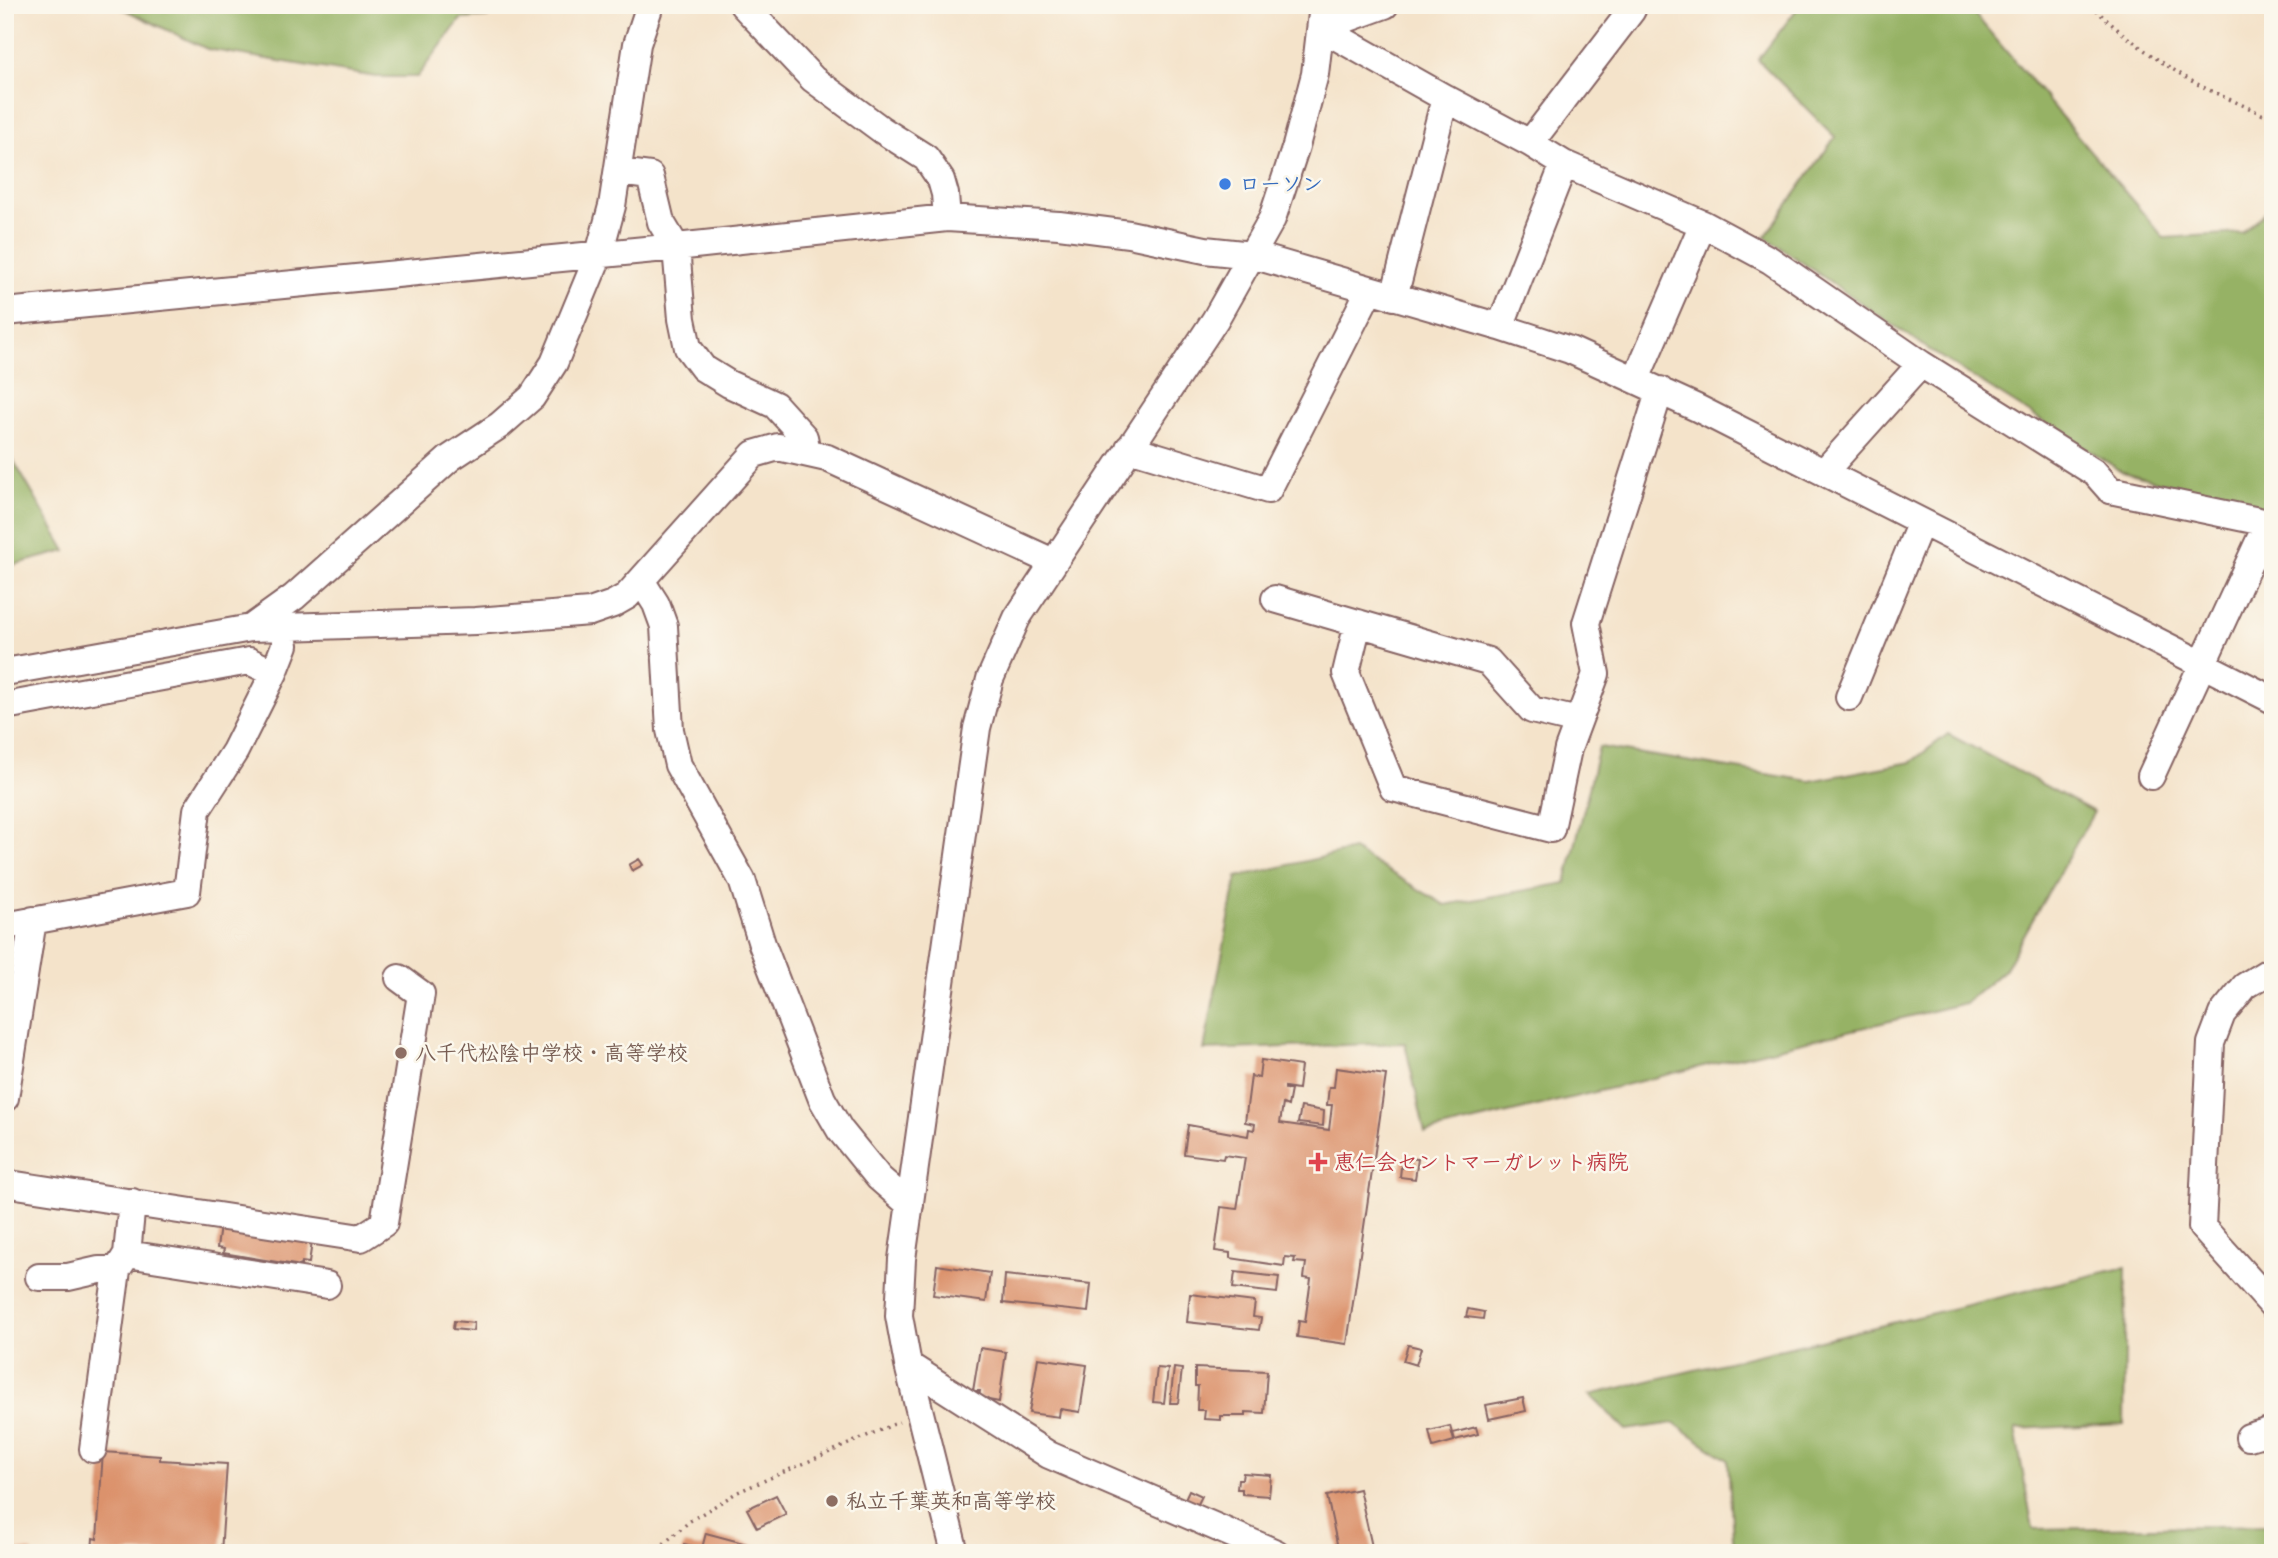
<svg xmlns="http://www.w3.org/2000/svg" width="2278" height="1558" font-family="Mali,'Klee One',sans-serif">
<rect width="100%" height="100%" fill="#fbf7ec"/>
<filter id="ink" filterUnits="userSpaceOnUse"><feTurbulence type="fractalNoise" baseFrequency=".0143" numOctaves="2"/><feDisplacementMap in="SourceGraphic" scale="14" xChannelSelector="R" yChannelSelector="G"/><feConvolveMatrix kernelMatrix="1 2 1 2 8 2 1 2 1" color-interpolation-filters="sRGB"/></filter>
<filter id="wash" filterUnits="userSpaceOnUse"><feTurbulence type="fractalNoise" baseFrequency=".00686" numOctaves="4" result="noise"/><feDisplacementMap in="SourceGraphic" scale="28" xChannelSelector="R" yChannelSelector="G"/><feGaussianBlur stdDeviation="1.57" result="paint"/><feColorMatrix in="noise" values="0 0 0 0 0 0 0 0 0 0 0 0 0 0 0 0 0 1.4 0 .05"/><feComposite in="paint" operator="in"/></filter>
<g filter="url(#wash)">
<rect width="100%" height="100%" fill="#f4e3ca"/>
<path fill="#96b265" stroke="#706848" stroke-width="2" d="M115,5h374l-1,12 -27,2 -44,58h-41l-169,-28z
M1800,5h167l197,233 78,-5 31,-28v291l-10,14 -140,-38 -192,-121 -166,-114 70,-100 -77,-77z
M5,446l61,105 -61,16z
M1948,734l146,78 -90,158 -39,33 -540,130 -20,-90 -201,7 33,-173 116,-27 92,55 121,-22 33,-136 211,34 101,-19z
M2126,1267l-2,157 -109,5 18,100 240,-4v28h-539l-6,-93 -54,-37 -48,7 -36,-35z"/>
<g id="blocks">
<path fill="#db926c" d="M639,859l4,6 -11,6 -3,-6z
M1261,1060l40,6 -3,23 -13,-2v2l6,1 -3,16 -5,-2 -3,19 49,7 3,-25h-5l2,-18h5l2,-19 50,7 -39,269 -50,-7 2,-16 6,1 6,-43 -7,-1 2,-15 -12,-1 1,-4 -10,-1 -1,9 -54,-8v-5l-15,-2 6,-44 16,2 8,-51 -21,-3 -1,4 -39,-5 4,-29 60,11 1,-7 5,1 1,-6 -10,-2 6,-46 8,2z
M1301,1107l23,4 -1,15 -25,-3z
M1402,1158l16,1 -3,20 -15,-2z
M220,1226l92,16 -3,21 -7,-1 -1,4 -78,-13 1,-4 -7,-1z
M937,1265l53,8 -4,29 -53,-7z
M1235,1272l44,5 -2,16 -44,-5z
M1005,1275l86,9 -3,28 -85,-9z
M1190,1294l65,8 -2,15 8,1 -2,12 -72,-8z
M1468,1309l16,3 -1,7 -17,-2z
M454,1321l20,2 -1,8 -20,-2z
M1408,1345l13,3 -5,17 -13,-4z
M980,1348l26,4 -7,50 -20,-4 1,-7h-7z
M1038,1358l49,7 -7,47 -20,-3 -1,8 -30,-4z
M1157,1368l11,1 -4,34 -11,-1z
M1174,1368l8,1 -4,34h-8z
M1195,1368l72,3 -3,42 -18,-1v4h-25v4l-17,-1 1,-9h-8l1,-24h-3z
M1523,1398l3,13 -37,8 -3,-14z
M1450,1426l4,15 -21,6 -4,-16z
M1476,1427l2,7 -23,6 -2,-7z
M103,1452l57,4v4l67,4 -6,89h-129l1,-15 4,1z
M1243,1473l28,2 -2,21 -27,-2v-5h-5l1,-10h4z
M1359,1489l14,62 -34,2 -12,-57z
M1189,1490l13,6 -5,10 -13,-5z
M776,1495l10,19 -29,14 -10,-19z
M706,1533l71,19v1h-96l3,-9 18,4z
M5,1549l28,2v2h-28z"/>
</g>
</g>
<g filter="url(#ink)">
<use href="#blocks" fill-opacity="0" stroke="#866463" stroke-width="2"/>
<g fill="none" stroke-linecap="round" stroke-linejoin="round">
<defs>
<path id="minor" d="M743,5l70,74 69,51 44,28 15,22 4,14 2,24
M1321,28l124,70 85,45 34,21 139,60 67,36 151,104 174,109 15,17 163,34
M1321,28l64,-23
M1530,143l102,-133
M619,172l31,4 11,46 15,25 6,72 6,29 15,20 26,16 46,21 29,32 3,15
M1394,297l51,-199
M5,312l671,-65 271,-29 112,7 70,9 76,16 47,5 248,72 70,23 127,58 576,292
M1500,327l64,-163
M1636,379l67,-155
M1129,448l139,42 101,-199
M1824,472l97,-108
M642,582l14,22 8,22 6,104 8,35 64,115 20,64 60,155 18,31 39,48 31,27
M1275,599l213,62 44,49 46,11
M1358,623l-12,50 47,115 158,41 17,-80 28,-75 -10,-51 74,-233
M251,628l43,-31 156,-139 50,-33 32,-28 22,-34 45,-109 13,-48 25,-162 13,-39
M5,672l246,-44 225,-7 114,-9 23,-8 14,-8 127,-142 24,-7 49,11 226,104
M1849,697l72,-175
M5,706l244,-45 25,12
M2151,776l116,-252
M5,926l182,-34 10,-82 38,-59 39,-78 11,-28
M2273,969l-28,17 -23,28 -11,29 -9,184 71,79
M5,1098l28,-178
M5,1181l5,3 351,54 23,-15 37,-229 -22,-16
M127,1254l200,31
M39,1277h29l31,-7h18
M908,1365l141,90 227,98
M2249,1437l24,-7
M93,1449l24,-179 10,-16 5,-52
M955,1553l-47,-188 -9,-49 3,-57 75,-531 13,-49 27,-61 198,-298 57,-101 24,-73 19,-72 8,-69"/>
</defs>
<use href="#minor" stroke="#866463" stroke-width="30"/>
<path stroke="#866463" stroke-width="3.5" stroke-dasharray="2 5" stroke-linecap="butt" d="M2091,5c29,29 64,54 99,75 26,15 56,25 83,40
M653,1553l37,-32 48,-29 161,-70"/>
<use href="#minor" stroke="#fff" stroke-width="26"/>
</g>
</g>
<circle fill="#3f7fe0" stroke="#fbf7ec" stroke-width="2.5" cx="1225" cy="184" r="7"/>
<g fill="#8d6e63" stroke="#fbf7ec" stroke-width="2.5">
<circle cx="401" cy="1053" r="7"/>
<circle cx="832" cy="1501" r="7"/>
</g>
<path fill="#e0444e" stroke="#fbf7ec" stroke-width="2.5" d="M1314.5 1151.5h7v7h7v7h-7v7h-7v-7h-7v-7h7z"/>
<g text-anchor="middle" stroke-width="5" stroke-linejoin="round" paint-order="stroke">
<g font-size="21" font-weight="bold" fill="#366cbe" stroke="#fbf7ec" text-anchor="start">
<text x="1239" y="191">ローソン</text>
</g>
<g font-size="21" font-weight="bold" fill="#785e54" stroke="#fbf7ec" text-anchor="start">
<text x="415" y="1060">八千代松陰中学校・高等学校</text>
<text x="846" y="1508">私立千葉英和高等学校</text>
</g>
<g font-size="21" font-weight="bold" fill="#be3a42" stroke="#fbf7ec" text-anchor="start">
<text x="1334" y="1169">恵仁会セントマーガレット病院</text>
</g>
</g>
<rect width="2278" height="1558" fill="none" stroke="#fbf7ec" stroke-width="28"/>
</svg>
